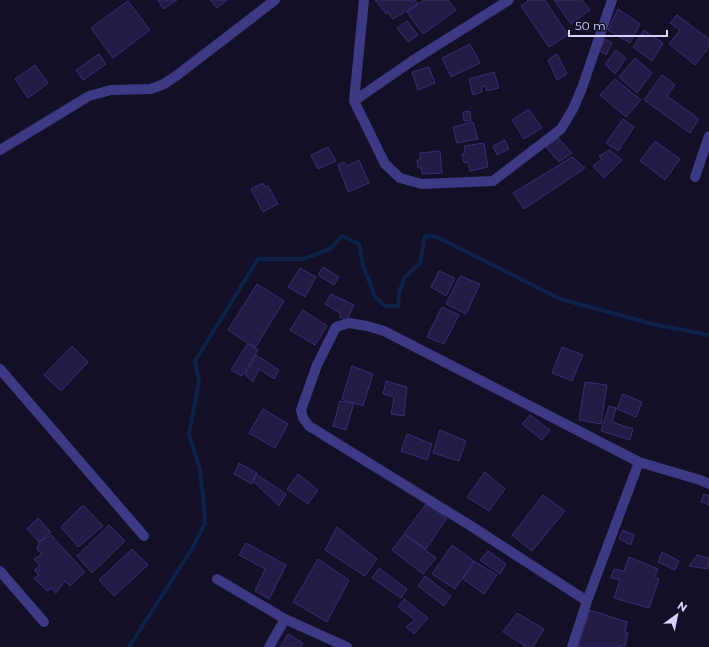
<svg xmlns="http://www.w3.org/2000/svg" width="709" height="647" font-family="Montserrat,sans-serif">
<rect width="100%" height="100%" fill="#130f26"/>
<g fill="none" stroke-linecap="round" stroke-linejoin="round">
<path stroke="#0c2248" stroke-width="4" d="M129,647l64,-100 12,-24 -1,-18 -4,-35 -11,-36 10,-52 -4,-21 63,-102h45l27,-10 12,-13 17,8 4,21 12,32 10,9h13l1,-14 6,-15 15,-14 5,-27 12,1 123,62 93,25 56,11"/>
</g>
<path fill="#241b47" stroke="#3b2d73" d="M158,0h19l-14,9z
M210,0h17l-10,8z
M375,0h40l3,4 -25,15 -5,-7 -2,2z
M424,0h24l8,10 -33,24 -16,-22z
M527,0h18l23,35 -19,12 -28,-41 7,-5z
M554,0h28l8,10 -19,14z
M128,1l22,29 -37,28 -22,-30z
M618,9l22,15 -10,19 -22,-13z
M677,15l32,24v8l-14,18 -26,-21 11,-14 -10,-7z
M407,21l11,14 -10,7 -11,-14z
M644,30l19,13 -11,18 -19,-14z
M605,39l7,4 -6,12 -7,-5z
M470,44l10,19 -29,14 -9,-19z
M616,50l10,8 -11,16 -10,-10z
M99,54l7,10 -23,16 -7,-10z
M557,54l10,20 -10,6 -9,-20z
M635,58l17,15 -15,20 -18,-16z
M35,65l13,18 -20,15 -13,-19z
M429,67l6,16 -17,7 -6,-18z
M494,72l5,16 -12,3 -2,-5 -4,1 1,5 -9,3 -4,-16z
M662,75l13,10 -8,11 32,23 -9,14 -46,-33z
M615,79l26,21 -15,17 -26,-22z
M529,109l13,19 -18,11 -12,-19z
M470,111l1,10h-7l-1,-9z
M623,119l11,8 -16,24 -12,-8z
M473,122l5,17 -21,4 -4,-16z
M558,138l14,15 -13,9 -13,-15z
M505,140l4,9 -12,6 -4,-9z
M655,141l25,18 -15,21 -25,-19z
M484,143l4,24 -18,4 -2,-9 -4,1 -2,-9 3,-1 -1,-7z
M328,147l8,14 -18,8 -7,-14z
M610,150l12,10 -18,18 -11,-12 9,-7 -3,-3z
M440,151l2,22 -20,1 -1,-6h-3l-1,-8h3v-7z
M572,157l13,11 -61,41 -11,-16z
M359,160l10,23 -21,9 -10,-27 6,-3 3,4z
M263,183l2,4 3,-1 10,18 -15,8 -12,-23z
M323,267l16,10 -5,8 -16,-10z
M300,268l16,9 -11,20 -17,-10z
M439,271l16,7 -9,18 -15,-9z
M460,276l20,8 -14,30 -20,-10z
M257,284l27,17 -29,47 -27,-18z
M331,294l23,11 -7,15 -7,-2v-5l-15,-9z
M442,307l17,8 -15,29 -17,-7z
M303,310l24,16 -12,19 -25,-15z
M248,343l10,7 -16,26 -11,-6z
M72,346l16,16 -27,29 -17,-16z
M562,347l21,8 -11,26 -20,-8z
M256,355l23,15 -5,9 -15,-10 -6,13 -8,-8z
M352,366l21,8 -10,32 -21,-7z
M386,381l21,6 -3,29 -13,-2 3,-17 -11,-3z
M585,382l22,3 -6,39 -22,-4z
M623,394l19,8 -6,15 -19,-8z
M340,401l14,2 -8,27 -13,-4z
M609,406l7,2 -4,14 21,7 -3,11 -29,-9z
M263,409l25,15 -13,24 -26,-15z
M530,415l20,15 -8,10 -20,-16z
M440,430l26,11 -7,20 -26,-8z
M407,434l25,10 -5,16 -26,-9z
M239,463l18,10 -5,11 -18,-10z
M485,472l20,17 -16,22 -22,-14z
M256,474l30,20 -7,12 -26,-25z
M298,474l20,16 -10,14 -21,-15z
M704,494l5,2v9l-8,-3z
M543,495l22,16 -33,40 -20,-16z
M426,504l21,14 -21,31 -22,-15z
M83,505l20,21 -25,21 -17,-20z
M38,518l13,14 -12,10 -12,-13z
M109,525l16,16 -33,32 -15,-17z
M337,527l40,32 -12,17 -40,-26z
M623,530l11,5 -3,10 -12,-6z
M404,534l32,24 -13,16 -31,-24z
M51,535l34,37 -15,14 -5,-5 -9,12 -5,-5 -4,3 -13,-13 5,-3 -5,-5 6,-4 -6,-7 8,-5 -5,-5 2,-7z
M246,543l40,22 -17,34 -14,-8 10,-22 -26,-14z
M452,545l22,16 -19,28 -23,-15z
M132,549l16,16 -34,31 -15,-16z
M488,551l18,13 -6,10 -20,-14z
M662,552l17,9 -4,9 -17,-8z
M697,555l12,3 -1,11 -19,-3z
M629,557l29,12 -3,8 4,2 -10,29 -35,-10 6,-18 -9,-2 3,-9 10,2z
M318,559l31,21 -22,42 -34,-20z
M474,561l23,14 -13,19 -21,-15z
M379,568l28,21 -6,9 -29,-20z
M425,576l26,20 -7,10 -26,-20z
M404,599l24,19 -14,16 -8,-7 9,-7 -17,-13z
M590,610l37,12 -2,10 3,1 -3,13 -4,-1v2h-43z
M517,613l27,16 -11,18h-6l-24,-15z
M288,634l15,9 -2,4h-21z"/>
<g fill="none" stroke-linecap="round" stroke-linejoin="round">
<path stroke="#3d3a85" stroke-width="10" d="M364,0l-10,101 31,63 15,14 22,6 71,-3 68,-52 12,-20 9,-21 30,-88
M354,101l58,-40 97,-61
M0,150l89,-54 22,-6 40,-1 13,-5 12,-8 99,-76
M695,177l14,-41
M0,369l144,167
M0,571l44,51
M217,579l68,40 62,28
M587,601l-116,-75 -162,-100 -6,-8 -2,-8 16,-45 19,-38 13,-4 18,3 17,5 255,131 61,18 9,4
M269,647l16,-28
M572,647l15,-46 52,-139"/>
</g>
<g transform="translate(677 615) rotate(33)" stroke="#130f26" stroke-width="3" paint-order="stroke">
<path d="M0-3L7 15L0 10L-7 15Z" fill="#d9d4ff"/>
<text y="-6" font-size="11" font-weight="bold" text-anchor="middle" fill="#d9d4ff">N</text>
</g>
<path d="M569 30v6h98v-6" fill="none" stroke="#d9d4ff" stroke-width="2"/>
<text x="575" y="30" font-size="12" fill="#d9d4ff" stroke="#130f26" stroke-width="3" paint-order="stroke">50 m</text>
</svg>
